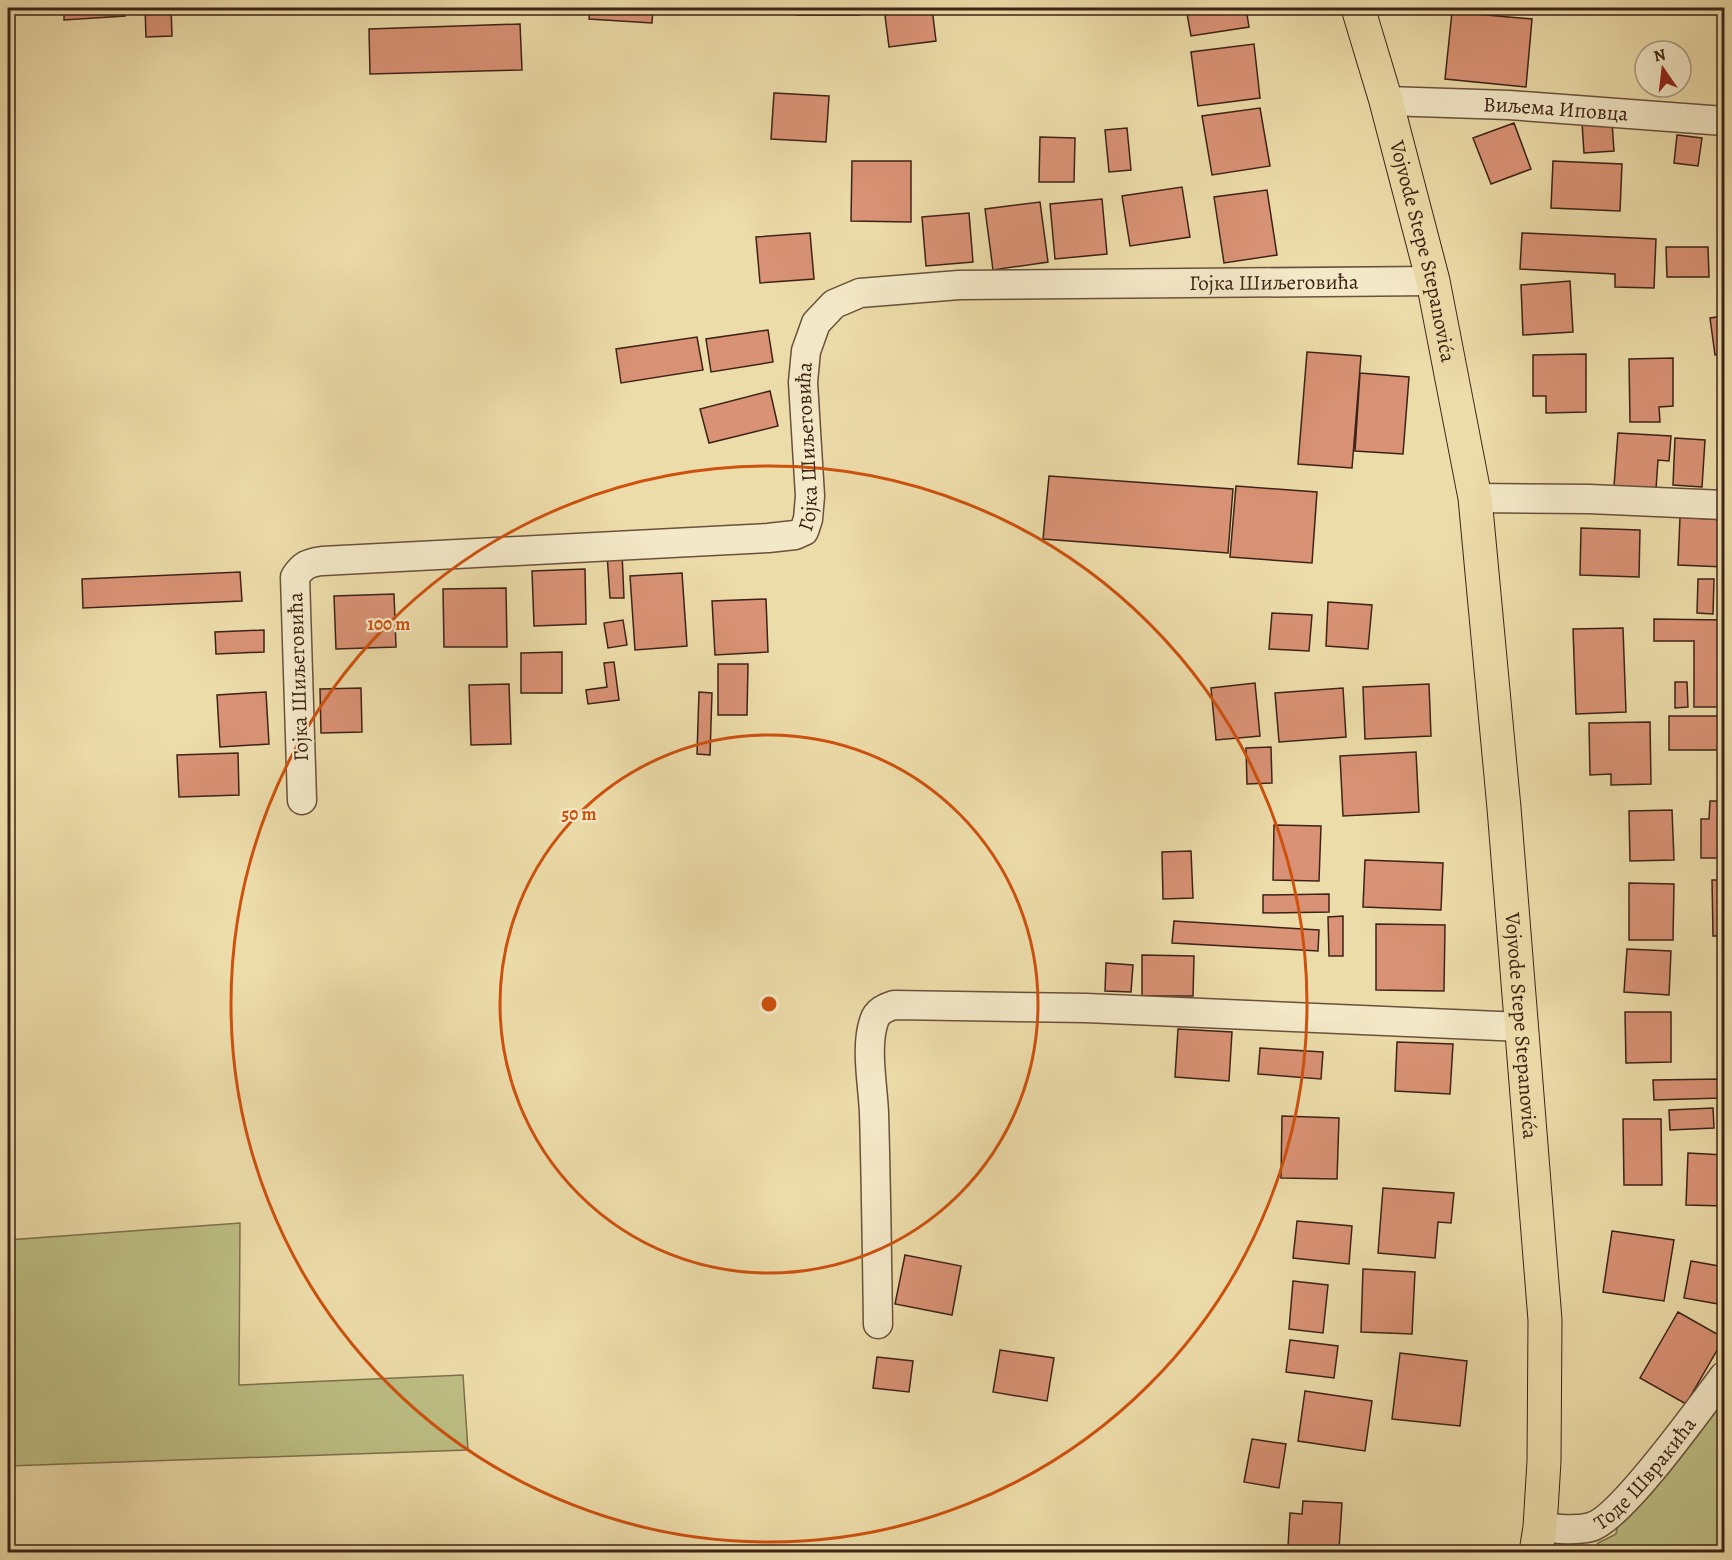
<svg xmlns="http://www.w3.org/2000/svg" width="1732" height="1560" font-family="Alegreya,serif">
<rect width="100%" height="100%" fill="#ecdca9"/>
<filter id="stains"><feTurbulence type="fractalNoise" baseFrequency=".00333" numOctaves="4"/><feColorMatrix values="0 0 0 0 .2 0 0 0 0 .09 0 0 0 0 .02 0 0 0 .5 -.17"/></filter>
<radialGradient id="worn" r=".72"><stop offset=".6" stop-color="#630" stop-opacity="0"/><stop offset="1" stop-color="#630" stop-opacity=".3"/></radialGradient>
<path fill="#bdbf84" stroke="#7d714d" stroke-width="1.5" d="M240,1223l-1,162 224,-10 5,75 -460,16v-226z
M1724,1390v162h-132l6,-9 18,-9 5,-29z"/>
<path fill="#d99275" stroke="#3d2316" stroke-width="1.5" d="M64,8h61v8l-61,4z
M145,8h26l1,28 -26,1z
M180,8h71v1l-70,4z
M590,8h63l-1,15 -63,-4z
M796,8h64v7h-64z
M884,8h48l4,33 -47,6z
M1186,8h60l3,19 -58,9z
M1452,12l80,7 -6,68 -81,-8z
M520,24l2,46 -152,4 -1,-45z
M1254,44l6,54 -62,8 -7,-54z
M774,93l55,3 -3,46 -55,-3z
M1260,108l10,58 -58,9 -10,-59z
M1612,122l2,29 -30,2 -2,-30z
M1514,123l17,46 -40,15 -18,-46z
M1127,128l4,42 -22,2 -4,-42z
M1677,135l25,3 -4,28 -24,-3z
M1040,137l35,1 -1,44h-35z
M852,161h59v61l-60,-1z
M1553,161l69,3 -2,47 -69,-3z
M1182,187l8,50 -60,9 -8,-50z
M1267,190l10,65 -53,8 -10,-66z
M1102,199l5,55 -52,5 -5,-55z
M1040,202l8,60 -55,8 -8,-61z
M969,213l4,49 -47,4 -4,-49z
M810,233l4,46 -54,4 -4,-46z
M1522,233l134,6 -2,49 -39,-1v-13l-95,-5z
M1666,247h42l1,30h-42z
M1570,281l3,51 -50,3 -2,-50z
M1724,316v38l-9,1 -5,-37z
M768,330l5,32 -62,10 -5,-33z
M697,337l6,33 -82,13 -5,-34z
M1307,352l54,4 -9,112 -54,-4z
M1586,354v58l-40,1v-17h-13v-41z
M1673,358v48l-14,1 1,15h-30l-1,-63z
M1360,373l49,4 -6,77 -48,-3z
M770,391l8,35 -69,17 -9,-34z
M1618,433l53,3 -2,25 -11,-1 -2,29 -42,-3z
M1675,438l30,2 -3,47 -29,-2z
M1049,476l184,13 -5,64 -185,-14z
M1236,486l81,6 -5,71 -82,-6z
M1680,517l44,3v47l-46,-2z
M1581,528l59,2 -1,47 -59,-2z
M622,553l2,45h-14l-3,-44z
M585,569l1,55 -52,2 -2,-55z
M240,572l2,29 -159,7 -1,-29z
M682,573l5,73 -52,4 -5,-74z
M1698,579h16l-1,35 -16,-1z
M506,588l1,59h-63l-1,-58z
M394,594l2,53 -60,2 -2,-53z
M766,599l2,53 -53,3 -3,-54z
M1328,602l44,3 -4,44 -42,-3z
M1272,613l40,2 -3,36 -40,-2z
M1654,619l69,1v87h-29v-66h-40z
M623,620l4,25 -19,3 -4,-25z
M1623,628l3,84 -50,2 -3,-85z
M264,630v22l-48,2 -1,-22z
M562,652v41h-41v-40z
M614,662l5,38 -31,4 -2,-14 21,-3 -3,-24z
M718,664h30l-1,51h-29z
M1675,682h12l1,25 -13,1z
M1255,683l5,53 -44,4 -5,-52z
M509,684l2,60 -40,1 -2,-60z
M1429,684l2,52 -66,3 -2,-52z
M361,688l1,44 -41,1 -1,-44z
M1343,688l3,49 -67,5 -4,-49z
M266,692l3,52 -49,3 -3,-52z
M699,692l13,1 -2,62 -13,-1z
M1669,716h52v34h-52z
M1650,722l1,62 -40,1v-11l-21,1 -1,-52z
M1271,747l1,36 -25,1 -1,-36z
M1416,752l3,60 -76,4 -3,-60z
M238,753l1,42 -60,2 -2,-42z
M1710,801h14v57h-23v-39h8z
M1672,810l2,50 -44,1 -1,-50z
M1274,825l47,1 -2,55 -46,-1z
M1191,851l2,47 -30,1 -1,-47z
M1365,860l78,3 -2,47 -78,-3z
M1712,880h12v56h-11z
M1629,883l45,1 -1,56h-44z
M1329,894v18l-66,1v-18z
M1343,916v40h-14l-1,-39z
M1174,921l145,9 -1,21 -146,-8z
M1376,924l69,1 -1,66 -68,-1z
M1627,949l44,2 -2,44 -45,-3z
M1142,955l52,1 -1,40h-51z
M1106,963l27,2 -2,27 -26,-1z
M1625,1012h46v50l-45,1z
M1178,1029l54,3 -3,49 -54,-4z
M1397,1042l56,2 -3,50 -55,-3z
M1260,1048l63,4 -2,27 -63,-5z
M1721,1079v19l-67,2 -1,-20z
M1713,1108l1,20 -44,2 -1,-20z
M1282,1116l57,2 -2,61 -56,-1z
M1623,1119h38l1,66h-38z
M1688,1153l36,2v51l-38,-1z
M1383,1188l71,5 -3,30 -13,-1 -3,36 -57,-5z
M1297,1221l55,5 -3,38 -56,-6z
M1612,1231l62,9 -10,61 -61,-9z
M905,1255l56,11 -9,49 -57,-11z
M1691,1261l33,6v38l-40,-7z
M1363,1269l52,3 -3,62 -51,-2z
M1293,1281l35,4 -5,48 -34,-4z
M1678,1312l46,26 -38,66 -46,-26z
M1290,1340l48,6 -4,32 -48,-6z
M1000,1350l54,8 -7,43 -54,-9z
M1400,1353l67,8 -7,65 -68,-7z
M877,1357l36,4 -4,31 -36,-4z
M1305,1391l67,10 -7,50 -67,-10z
M1252,1439l34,5 -7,44 -35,-6z
M1303,1501l39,2 -3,46 -51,-3 2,-33 12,1z"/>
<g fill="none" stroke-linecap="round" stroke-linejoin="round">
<defs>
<g id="minor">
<path id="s1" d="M1386,101l123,4 215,16"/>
<path d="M1475,498l114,1 135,6"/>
<path id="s2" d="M302,800l-7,-223c8,-12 13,-14 27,-16l446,-23 27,-3 9,-4 4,-12 2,-23 -7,-114 3,-31 10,-28 18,-19 26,-11 99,-8 474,-4"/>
<path d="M878,1324c-1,-71 -2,-141 -4,-211 -1,-27 -9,-66 0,-92 3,-10 11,-13 20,-16l192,3 436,19"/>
<path id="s3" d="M1540,1527c17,2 35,4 51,0 31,-9 110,-121 133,-151"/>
</g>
<g id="primary">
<path id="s4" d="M1358,8l28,93 47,180 42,217 29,310 41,512 -1,141 -4,66 -4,25"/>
</g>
</defs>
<use href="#minor" stroke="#69513b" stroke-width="31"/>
<use href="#primary" stroke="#3d2316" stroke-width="35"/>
<use href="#minor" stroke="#f3e8c7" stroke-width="28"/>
<use href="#primary" stroke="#ecdca9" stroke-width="33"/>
</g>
<g fill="none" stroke="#ce510e" stroke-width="3">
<circle cx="769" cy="1004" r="269"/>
<circle cx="769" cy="1004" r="538"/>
</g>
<g text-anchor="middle" stroke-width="4.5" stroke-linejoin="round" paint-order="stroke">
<g font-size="21" fill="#3d2316" stroke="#f3e8c7">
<text dy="7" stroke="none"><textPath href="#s1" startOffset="170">Виљема Иповца</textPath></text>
<text dy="7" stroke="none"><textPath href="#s4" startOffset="252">Vojvode Stepe Stepanovića</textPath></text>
<text dy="7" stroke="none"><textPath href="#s2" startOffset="1419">Гојка Шиљеговића</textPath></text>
<text dy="7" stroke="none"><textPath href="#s2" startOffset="825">Гојка Шиљеговића</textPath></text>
<text transform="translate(298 677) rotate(-92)" y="7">Гојка Шиљеговића</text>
<text dy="7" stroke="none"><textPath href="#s4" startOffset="1034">Vojvode Stepe Stepanovića</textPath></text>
<text dy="7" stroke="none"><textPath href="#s3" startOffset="128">Тоде Швракића</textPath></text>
</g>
</g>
<circle cx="769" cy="1004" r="9" fill="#ce510e" stroke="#f3e8c7" stroke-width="3"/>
<g font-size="18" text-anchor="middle" font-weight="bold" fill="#ce510e" stroke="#f3e8c7" stroke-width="4.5" stroke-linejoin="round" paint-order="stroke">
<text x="389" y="630">100 m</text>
<text x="579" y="820">50 m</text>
</g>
<rect width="1732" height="1560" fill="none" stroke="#ecdca9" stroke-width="30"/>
<rect x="9" y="9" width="1714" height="1542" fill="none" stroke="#3d2316" stroke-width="3"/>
<rect x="15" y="15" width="1702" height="1530" fill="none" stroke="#3d2316" stroke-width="1.5"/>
<g transform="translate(1663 69) rotate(346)"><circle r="28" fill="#f3e8c7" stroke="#aa9980" stroke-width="1.5"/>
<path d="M0-4.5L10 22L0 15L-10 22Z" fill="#8f2418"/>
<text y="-9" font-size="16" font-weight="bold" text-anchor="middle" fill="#3d2316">N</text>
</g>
<rect width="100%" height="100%" filter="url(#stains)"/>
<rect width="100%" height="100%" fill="url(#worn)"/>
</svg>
